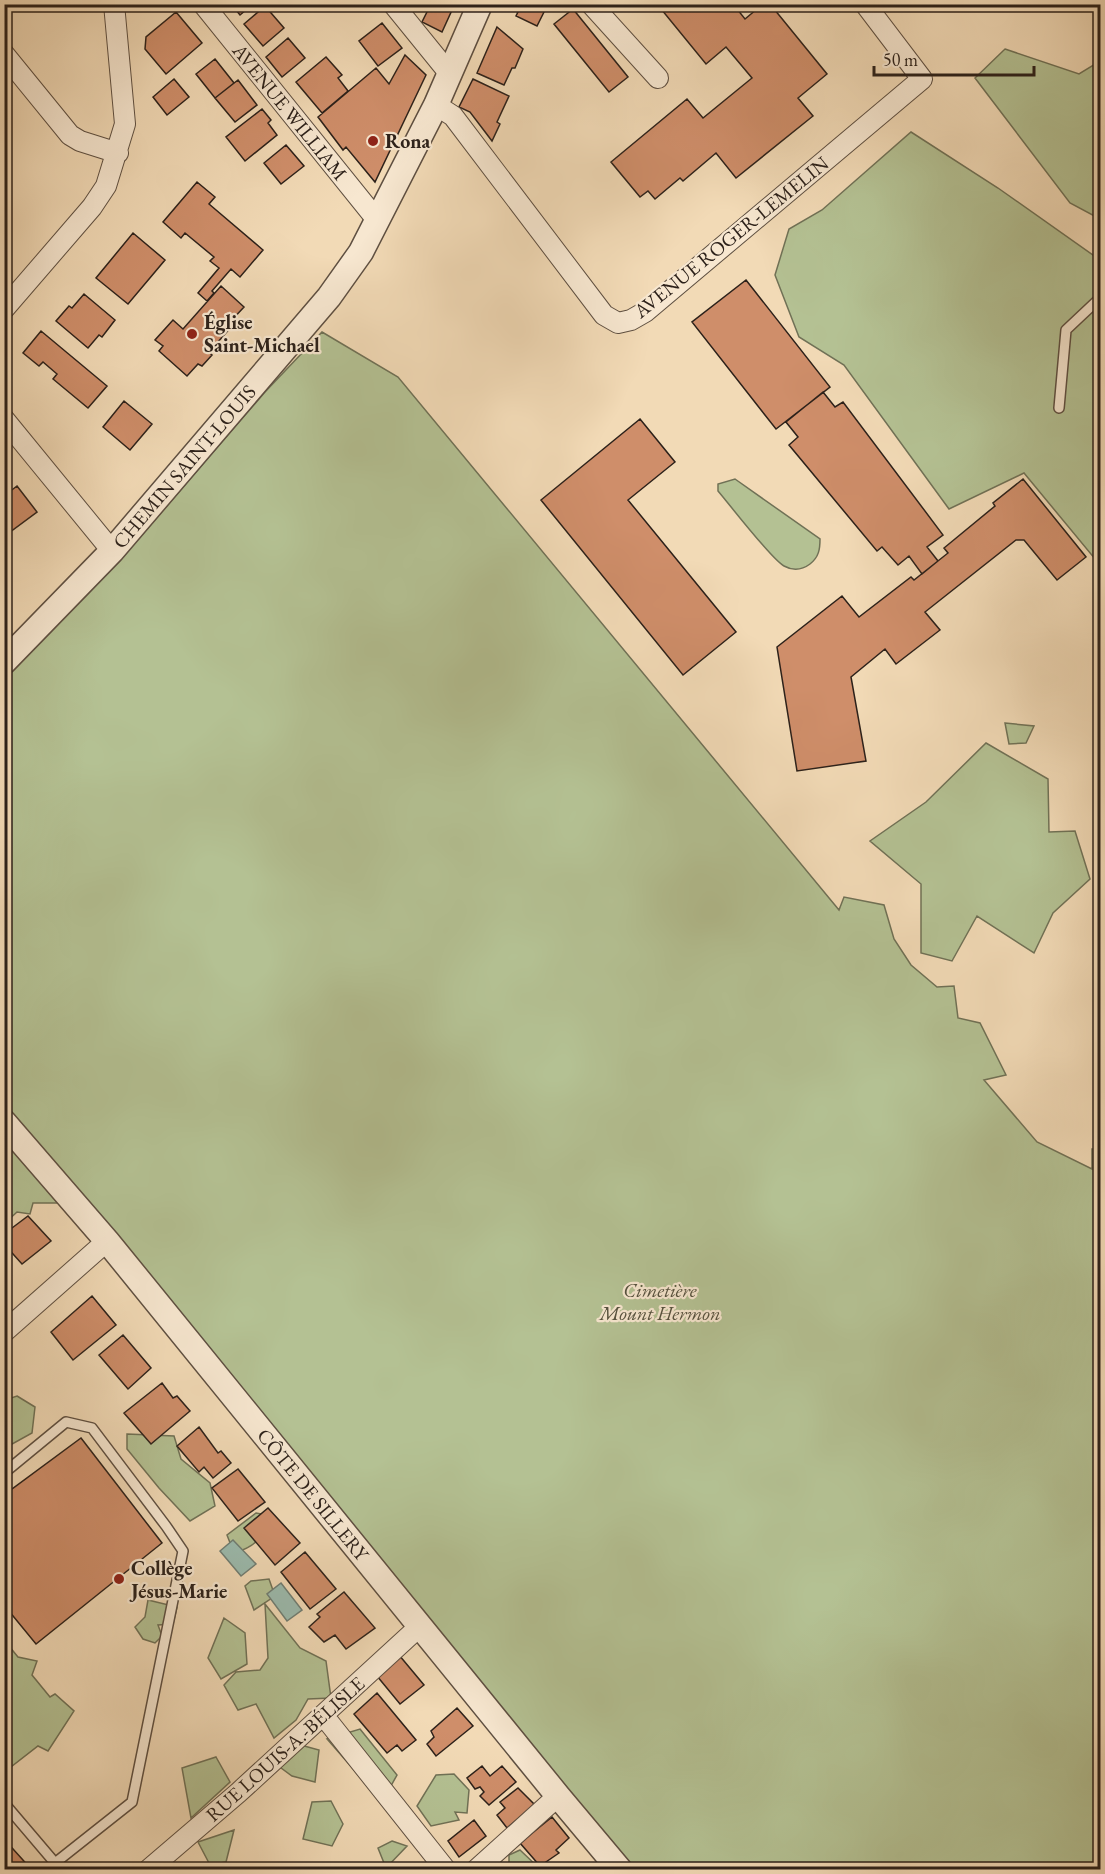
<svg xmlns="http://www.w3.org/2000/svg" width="1105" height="1874" font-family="'EB Garamond',serif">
<rect width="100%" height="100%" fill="#f2dab6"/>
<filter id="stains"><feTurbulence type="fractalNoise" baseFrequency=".00333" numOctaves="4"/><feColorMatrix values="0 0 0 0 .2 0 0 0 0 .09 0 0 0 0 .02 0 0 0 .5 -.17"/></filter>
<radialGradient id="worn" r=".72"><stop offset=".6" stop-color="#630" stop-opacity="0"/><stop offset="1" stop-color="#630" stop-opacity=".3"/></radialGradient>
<path fill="#b4c193" stroke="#707156" stroke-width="1.5" d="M1005,49l74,25 21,-13v158l-30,-16 -95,-125z
M911,132l87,56 102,72v305l-76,-92 -75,36 -105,-144 -45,-28 -24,-62 14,-46 33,-19z
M322,332l76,45 441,533 5,-13 40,8 10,34 17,26 26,22 17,-1 4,32 22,5 26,52 -22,5 53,62 55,27v-20h8v720h-480l-546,-666h-41l-3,11 -13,-2 -12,11v-550l115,-113 145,-168z
M735,479l85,60c0,10 -1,18 -10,25 -8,6 -17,7 -26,2 -12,-6 -54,-61 -66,-75v-7z
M1005,723l29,3 -8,17 -17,1z
M986,743l62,36 1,53 26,-1 15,48 -37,34 -19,40 -57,-37 -25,45 -31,-8v-69l-51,-43 56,-39z
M17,1396l18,11 -3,26 -27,15v-48z
M127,1434l47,2 7,23 29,24 5,23 -25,15 -31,-33 -32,-39z
M256,1513l11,2c-4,23 -10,31 -33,38l-7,-18z
M269,1579l6,17 -21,14 -9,-24 6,-5z
M148,1600l29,7 -4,17 -15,1 4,11 -7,7 -12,-4 -8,-12 10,-10z
M265,1604l35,44 26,13 5,37 -23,1 -12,21 -22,18 -18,-34 -18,6 -14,-25 12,-13 24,-2 8,-12z
M224,1618l21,15 2,31 -26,15 -13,-21z
M4,1640l14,17 19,4 -5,14 18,22 5,-3 19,17 -26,40 -10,-5 -31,24 -3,-3z
M360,1729l37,46 -15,27 -55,-63z
M297,1744l22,6 -4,32 -23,-6 -15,-11z
M216,1757l14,25 -39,36 -9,-50z
M454,1774l15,16 -2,23 -12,-1 4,8 -28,6 -14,-20 19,-31z
M331,1801l12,23 -11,22 -29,-7 9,-37z
M234,1830l-8,32 -16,3 -12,-23z
M392,1841l15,5 -21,22 -8,-20z
M520,1850l20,19h-28l-3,-2v-12z"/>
<path fill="#9bbbae" stroke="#6f7d73" stroke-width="1.5" d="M233,1540l23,24 -15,12 -21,-25z
M281,1583l21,27 -15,11 -20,-27z"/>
<path fill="#cf8e6a" stroke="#2c211a" stroke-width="1.5" d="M231,4h22l-13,11z
M431,4h9l12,6 -10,22 -20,-10z
M506,4h42l-11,22 -21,-10 2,-4 -13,-5z
M657,4h76l12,15 18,-15h7l57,70 -29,24 15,18 -77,62 -20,-25 -33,28 -3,-3 -25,21 -7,-8 -8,6 -29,-35 76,-63 16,19 49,-40 -26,-31 -20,17z
M265,6l19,22 -21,18 -19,-22z
M573,9l55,68 -19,15 -55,-68z
M176,12l26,31 -36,31 -21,-25 1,-12z
M382,23l20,25 -24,18 -19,-25z
M497,27l26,22 -8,19h-3l-8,17 -27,-12z
M288,38l17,20 -23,19 -16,-20z
M405,55l21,20 -51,107 -29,-35 -3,3 -25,-33 58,-49 13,16z
M326,57l16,18 -4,3 10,13 -26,22 -26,-31z
M215,59l19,24 -19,15 -19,-24z
M174,79l15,18 -22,18 -14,-18z
M473,79l36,17 -12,26 3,2 -8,17 -22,-29 -11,-5z
M238,80l19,25 -22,17 -20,-24z
M262,109l9,11 -3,3 9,12 -32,26 -19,-24z
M286,145l18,21 -23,18 -17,-21z
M197,182l18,15 -6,7 54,46 -23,27 -9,-8 -19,22 2,2 -7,8 -9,-8 21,-25 -9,-7 4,-4 -29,-24 -4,5 -18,-16z
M133,233l32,27 -37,44 -32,-26z
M746,280l84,107 -54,42 -84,-107z
M221,286l23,21 -15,16 3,3 -23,26 3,3 -10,11 -4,-2 -11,12 -28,-25 4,-5 -8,-6 18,-20 10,9z
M84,294l31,26 -13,17 -3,-2 -11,13 -32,-27 13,-15 3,2z
M41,331l66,55 -19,22 -35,-29 4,-5 -14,-12 -4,4 -16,-13z
M823,392l12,15 8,-5 100,133 -16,12 11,14 -16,13 -13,-18 -11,9 -16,-18 -5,4 -88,-106 9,-8 -12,-15z
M124,401l28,23 -22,26 -27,-23z
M640,419l35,43 -47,38 108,132 -53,43 -142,-175z
M1023,479l63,78 -29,23 -33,-40h-8l-91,72 15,18 -44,34 -11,-15 -34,28 15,84 -69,10 -20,-124 65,-51 17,21 52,-40 3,3 34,-27 -4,-5 51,-42 -2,-3z
M17,486l20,26 -31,23 -2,-2v-37z
M28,1216l23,25 -29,23 -18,-20v-10z
M92,1296l24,29 -43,35 -22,-28z
M123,1335l28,33 -23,21 -29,-34z
M162,1383l11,15 4,-2 13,15 -39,33 -27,-31z
M199,1427l19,26 3,-2 10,12 -18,15 -9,-11 -5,5 -22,-26z
M81,1438l81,105 -126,101 -32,-39v-110z
M238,1469l27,33 -27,19 -26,-33z
M268,1508l32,35 -25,22 -31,-37z
M305,1552l31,37 -26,20 -29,-37z
M344,1592l31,36 -29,21 -11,-14 -11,7 -15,-15 11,-10 -3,-3z
M399,1655l25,30 -24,19 -23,-28z
M377,1693l39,47 -14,11 -5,-6 -10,8 -33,-39z
M457,1708l16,18 -37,30 -9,-12 7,-7 -3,-6z
M482,1766l8,10 12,-10 14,16 -27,23 -9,-9 4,-4 -4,-5 -5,2 -8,-11z
M518,1788l17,17 -28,23 -10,-13 8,-7 -5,-6z
M552,1817l17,21 -13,12 3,3 -19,13 -20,-23z
M474,1820l12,16 -27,21 -11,-16z
M4,1839l28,31h-28z"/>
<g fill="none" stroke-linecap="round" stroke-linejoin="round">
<defs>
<path id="service" d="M1059,408l7,-78 34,-32
M4,1473l62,-51 26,6 74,98 17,25 -51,251 -77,61
M4,1803l57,67"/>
<path id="minor" d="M203,4l174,216
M393,4l56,69
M591,4l67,74
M4,54l66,81 10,6 38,12
M436,105l17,11 151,199 14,8 13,-3 14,-8 277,-233 -57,-75
M4,309l88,-102 14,-21 19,-62 -11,-120
M4,419l108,132
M4,1332l103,-91
M323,1715l123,155
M148,1870l90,-77 182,-167
M476,1870l82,-74"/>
<g id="tertiary">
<path id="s1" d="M4,662l108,-111 217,-254 32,-45 75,-147 44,-101"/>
<path id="s2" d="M4,1122l103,119 451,555 62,74"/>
</g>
</defs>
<use href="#service" stroke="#5e4f41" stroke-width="12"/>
<use href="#minor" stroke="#5e4f41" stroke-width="22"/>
<use href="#tertiary" stroke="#5e4f41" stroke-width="27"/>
<use href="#service" stroke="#f7e7d0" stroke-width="9"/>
<use href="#minor" stroke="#f7e7d0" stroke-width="20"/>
<use href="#tertiary" stroke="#f7e7d0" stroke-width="24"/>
</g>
<g fill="#8f2418" stroke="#f7e7d0" stroke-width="2">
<circle cx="373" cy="141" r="6"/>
<circle cx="192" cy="334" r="6"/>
<circle cx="119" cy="1579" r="6"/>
</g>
<g text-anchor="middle" stroke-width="4.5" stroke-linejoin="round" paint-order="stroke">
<g font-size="20" fill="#2c211a" stroke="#f7e7d0">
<text transform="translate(290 112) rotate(51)" y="7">AVENUE WILLIAM</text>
<text transform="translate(731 237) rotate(-39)" y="7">AVENUE ROGER-LEMELIN</text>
<text dy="7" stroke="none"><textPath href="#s1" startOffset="266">CHEMIN SAINT-LOUIS</textPath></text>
<text dy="7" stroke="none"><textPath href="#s2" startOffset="484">CÔTE DE SILLERY</textPath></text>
<text transform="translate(285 1749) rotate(-42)" y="7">RUE LOUIS-A.-BÉLISLE</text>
</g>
<g font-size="20" font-weight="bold" fill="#2c211a" stroke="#f7e7d0" text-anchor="start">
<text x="385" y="148">Rona</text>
<text x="204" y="329">Église<tspan x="204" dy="23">Saint-Michael</tspan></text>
<text x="131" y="1575">Collège<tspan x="131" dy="23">Jésus-Marie</tspan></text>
</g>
<g font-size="20" font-style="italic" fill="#55513e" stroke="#f7e7d0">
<text x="660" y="1297">Cimetière<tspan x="660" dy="23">Mount Hermon</tspan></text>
</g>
</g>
<rect width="1105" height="1874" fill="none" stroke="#f2dab6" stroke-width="24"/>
<rect x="6" y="6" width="1093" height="1862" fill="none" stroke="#2c211a" stroke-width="3"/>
<rect x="12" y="12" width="1081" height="1850" fill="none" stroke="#2c211a" stroke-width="1.5"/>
<path d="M874 66v9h160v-9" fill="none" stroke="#2c211a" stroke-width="3"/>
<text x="883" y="66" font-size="18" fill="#2c211a" stroke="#f7e7d0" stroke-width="4.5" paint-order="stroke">50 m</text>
<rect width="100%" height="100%" filter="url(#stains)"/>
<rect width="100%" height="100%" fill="url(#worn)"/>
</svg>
